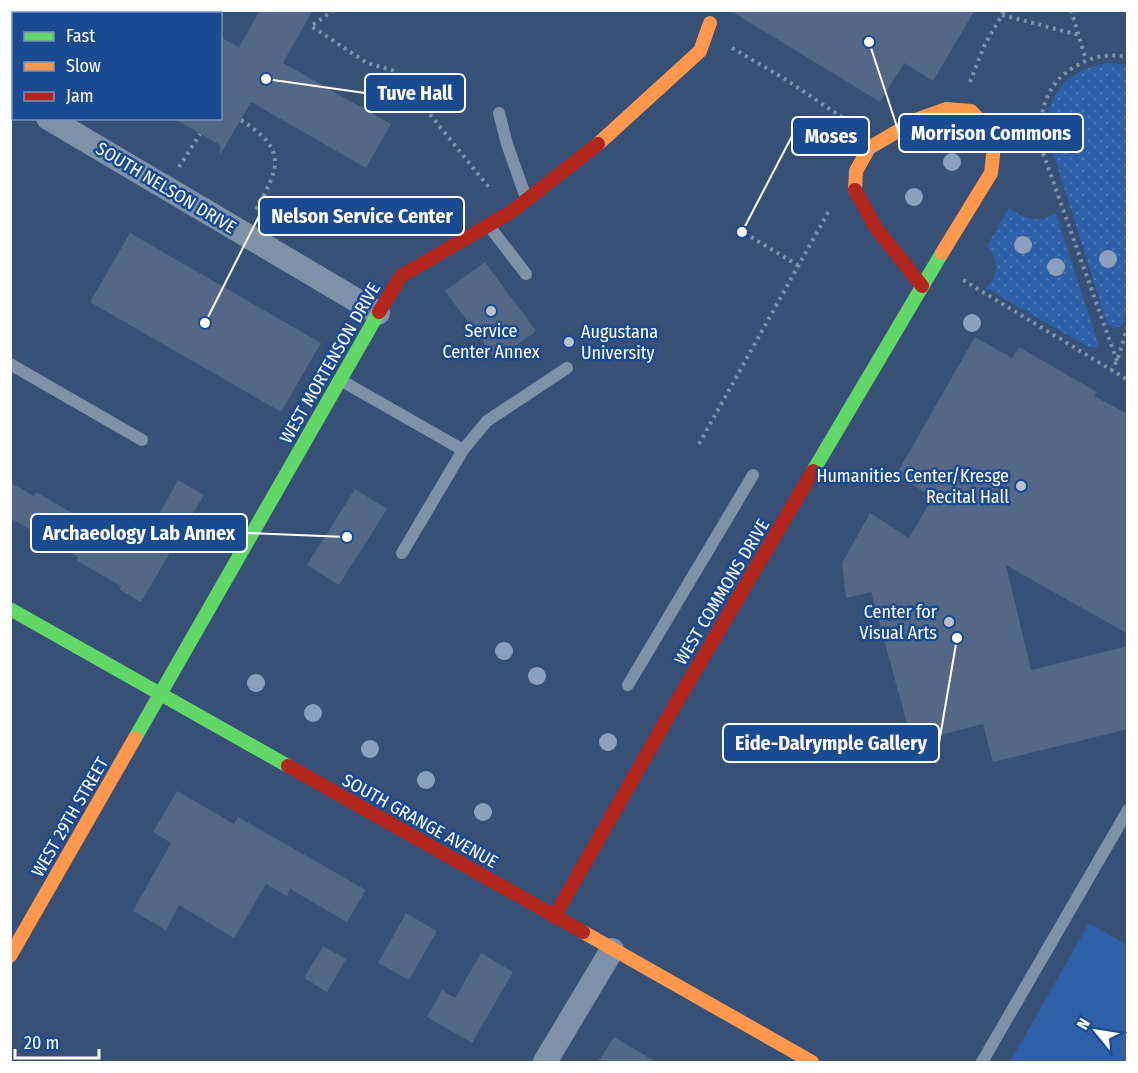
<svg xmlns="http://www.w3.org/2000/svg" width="1138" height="1073" font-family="'Fira Sans Condensed',sans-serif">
<defs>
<pattern id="grass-dots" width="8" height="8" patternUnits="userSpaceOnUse" patternTransform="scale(1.5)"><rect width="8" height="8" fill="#2f60a7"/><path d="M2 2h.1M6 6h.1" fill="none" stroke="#4e78b4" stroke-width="1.8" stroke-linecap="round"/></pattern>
</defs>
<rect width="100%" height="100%" fill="#365076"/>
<path fill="url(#grass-dots)" d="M1111,63l17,2v241l-4,16 -4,5 -6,1 -7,-4 -61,-194c2,-40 26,-63 65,-67z
M1009,208c20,13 25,15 47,5l42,130 -1,3 -3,2 -6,-1 -102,-59c13,-12 13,-29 1,-42z"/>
<path fill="#2f60a7" d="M1089,923l38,22v117h-117z"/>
<path fill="#536786" d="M260,10h53l-30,53 108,61 -25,44 -115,-66 -31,53v-10l-47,-27h47v-81l19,10z
M729,10h246l-42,71 -29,-18 -24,39z
M130,233l191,110 -40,69 -191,-110z
M485,262l51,69 -40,29 -51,-69z
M975,337l37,21 7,-11 78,45 -3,4 34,18v220l-122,-69 25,105 97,-24v83l-135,33 -10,-38 -71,18 -41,-150 -25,6 -4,-35 28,-50 39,25 24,-41 -37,-22z
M178,480l26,15 -63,107 -21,-12 1,-4 -45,-26 2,-3 -68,-39v-36l24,14 2,-4 97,57 2,-4 5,3z
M355,489l32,20 -48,76 -32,-20z
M177,791l57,33 4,-7 128,73 -19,32 -57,-33 -3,7 -21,-12 -32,54 -55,-33 -13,25 -33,-19 38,-68 -18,-11z
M406,913l31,18 -28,49 -31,-17z
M323,946l23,13 -19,33 -23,-14z
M481,953l32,19 -41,71 -45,-26 15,-27 13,8z
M614,1037l42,25h-58z"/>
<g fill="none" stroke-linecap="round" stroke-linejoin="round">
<path stroke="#7d91a9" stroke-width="4" stroke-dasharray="3 4.5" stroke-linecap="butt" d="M334,10l-23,16 56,37 28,8 96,119
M1071,10l15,50
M75,14l2,-4
M1002,15l77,20
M732,48l53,31 67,45
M970,82l15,-38 20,-34
M241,120c48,31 38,47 14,92
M1024,144l14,-5
M179,167l21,-33
M751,237l48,29
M963,280l165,100
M1117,361l-79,-222c4,-33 9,-58 40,-74 8,-5 17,-8 26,-9 8,-1 16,0 24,1
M1111,371l6,-10 11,-36
M699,444l131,-235"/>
<path stroke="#7d91a9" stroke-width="12" d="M499,113l8,31 19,54
M489,226l37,48
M10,364l132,76
M342,381l121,69
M402,553l61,-103 24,-29 80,-53
M628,685l125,-210
M982,1062l146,-252"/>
<path stroke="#7d91a9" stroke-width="24" d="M10,97l4,1
M48,118l330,195
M545,1062l67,-112"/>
<path stroke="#63d668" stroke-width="14" d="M813,471l129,-218
M10,609l278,157
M135,738l244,-426"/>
<path stroke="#ff974d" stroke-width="14" d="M598,144l102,-93 10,-28
M855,190l1,-19 13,-23 49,-29 28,-10 25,2 16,17 7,19 -3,26 -49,80
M583,932l229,130
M10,956l125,-218"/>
<path stroke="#b3261e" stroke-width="14" d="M855,190l21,38 46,58
M379,312l22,-36 110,-64 87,-68
M288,766l295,166
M554,917l118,-207 141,-239"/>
</g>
<g fill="#8ba0bf">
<circle cx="952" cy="162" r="9"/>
<circle cx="914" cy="197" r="9"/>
<circle cx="1023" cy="245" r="9"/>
<circle cx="1108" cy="259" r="9"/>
<circle cx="1056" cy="267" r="9"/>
<circle cx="972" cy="323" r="9"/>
<circle cx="504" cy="651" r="9"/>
<circle cx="537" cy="676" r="9"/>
<circle cx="256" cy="683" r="9"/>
<circle cx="313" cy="713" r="9"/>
<circle cx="608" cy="742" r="9"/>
<circle cx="370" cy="749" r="9"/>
<circle cx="426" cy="780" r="9"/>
<circle cx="483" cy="812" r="9"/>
</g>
<g fill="#b9c2cf" stroke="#1b4a91" stroke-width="2">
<circle cx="491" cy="311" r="6"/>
<circle cx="569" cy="342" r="6"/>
<circle cx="1021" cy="486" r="6"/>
<circle cx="949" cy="622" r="6"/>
</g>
<g text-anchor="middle" stroke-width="5" stroke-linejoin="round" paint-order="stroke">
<g font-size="18" fill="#fff" stroke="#1b4a91">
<text transform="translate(166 188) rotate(31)" y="6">SOUTH NELSON DRIVE</text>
<text transform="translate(330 363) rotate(-60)" y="6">WEST MORTENSON DRIVE</text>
<text transform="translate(722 592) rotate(-59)" y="6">WEST COMMONS DRIVE</text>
<text transform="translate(70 817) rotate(-60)" y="6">WEST 29TH STREET</text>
<text transform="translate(420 821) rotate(29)" y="6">SOUTH GRANGE AVENUE</text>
</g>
<g font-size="18" fill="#fff" stroke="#1b4a91" text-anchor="end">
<text x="491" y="337" text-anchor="middle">Service<tspan x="491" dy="21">Center Annex</tspan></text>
<text x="581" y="338" text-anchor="start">Augustana<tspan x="581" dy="21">University</tspan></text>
<text x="1009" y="482">Humanities Center/Kresge<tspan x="1009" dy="21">Recital Hall</tspan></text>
<text x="937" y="618">Center for<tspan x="937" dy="21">Visual Arts</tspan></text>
</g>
</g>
<path fill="none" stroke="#fff" stroke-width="2" d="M266 79L365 93M869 42L899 133M742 232L792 136M205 323L259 216M347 537L247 533M957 638L939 743"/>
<g fill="#fff" stroke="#1b4a91" stroke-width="2">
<circle cx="266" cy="79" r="6"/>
<circle cx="869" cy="42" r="6"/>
<circle cx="742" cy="232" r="6"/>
<circle cx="205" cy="323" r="6"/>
<circle cx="347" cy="537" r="6"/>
<circle cx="957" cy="638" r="6"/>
</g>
<g fill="#1b4a91" stroke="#fff" stroke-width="2">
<rect x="365" y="74" width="100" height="38" rx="6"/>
<rect x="899" y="114" width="184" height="38" rx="6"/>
<rect x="792" y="117" width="77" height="38" rx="6"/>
<rect x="259" y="197" width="205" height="38" rx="6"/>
<rect x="31" y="514" width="216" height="38" rx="6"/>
<rect x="723" y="724" width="216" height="38" rx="6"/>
</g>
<g font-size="20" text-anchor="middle" font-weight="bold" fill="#fff">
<text x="415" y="100">Tuve Hall</text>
<text x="991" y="140">Morrison Commons</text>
<text x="831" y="143">Moses</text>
<text x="362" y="223">Nelson Service Center</text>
<text x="139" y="540">Archaeology Lab Annex</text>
<text x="831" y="750">Eide-Dalrymple Gallery</text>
</g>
<rect width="1138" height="1073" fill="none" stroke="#ffffff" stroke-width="24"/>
<rect x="12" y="12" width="210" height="108" fill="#1b4a91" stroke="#7692bd" stroke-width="1.5"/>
<rect x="24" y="32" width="30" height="9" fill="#63d668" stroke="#7692bd" stroke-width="1.5"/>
<text x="66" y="42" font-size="18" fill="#ffffff">Fast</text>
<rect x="24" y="62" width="30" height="9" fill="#ff974d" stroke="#7692bd" stroke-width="1.5"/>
<text x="66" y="72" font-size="18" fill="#ffffff">Slow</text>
<rect x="24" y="92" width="30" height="9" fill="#b3261e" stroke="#7692bd" stroke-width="1.5"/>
<text x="66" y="102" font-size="18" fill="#ffffff">Jam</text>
<g transform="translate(1096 1031) rotate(300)" stroke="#1b4a91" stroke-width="4.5" paint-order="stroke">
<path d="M0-4.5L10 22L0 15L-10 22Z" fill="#ffffff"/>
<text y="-9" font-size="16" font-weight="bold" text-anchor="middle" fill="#ffffff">N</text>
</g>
<path d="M15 1049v9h84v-9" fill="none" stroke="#ffffff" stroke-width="3"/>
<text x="24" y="1049" font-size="18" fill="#ffffff" stroke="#1b4a91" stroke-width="4.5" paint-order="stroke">20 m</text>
</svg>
